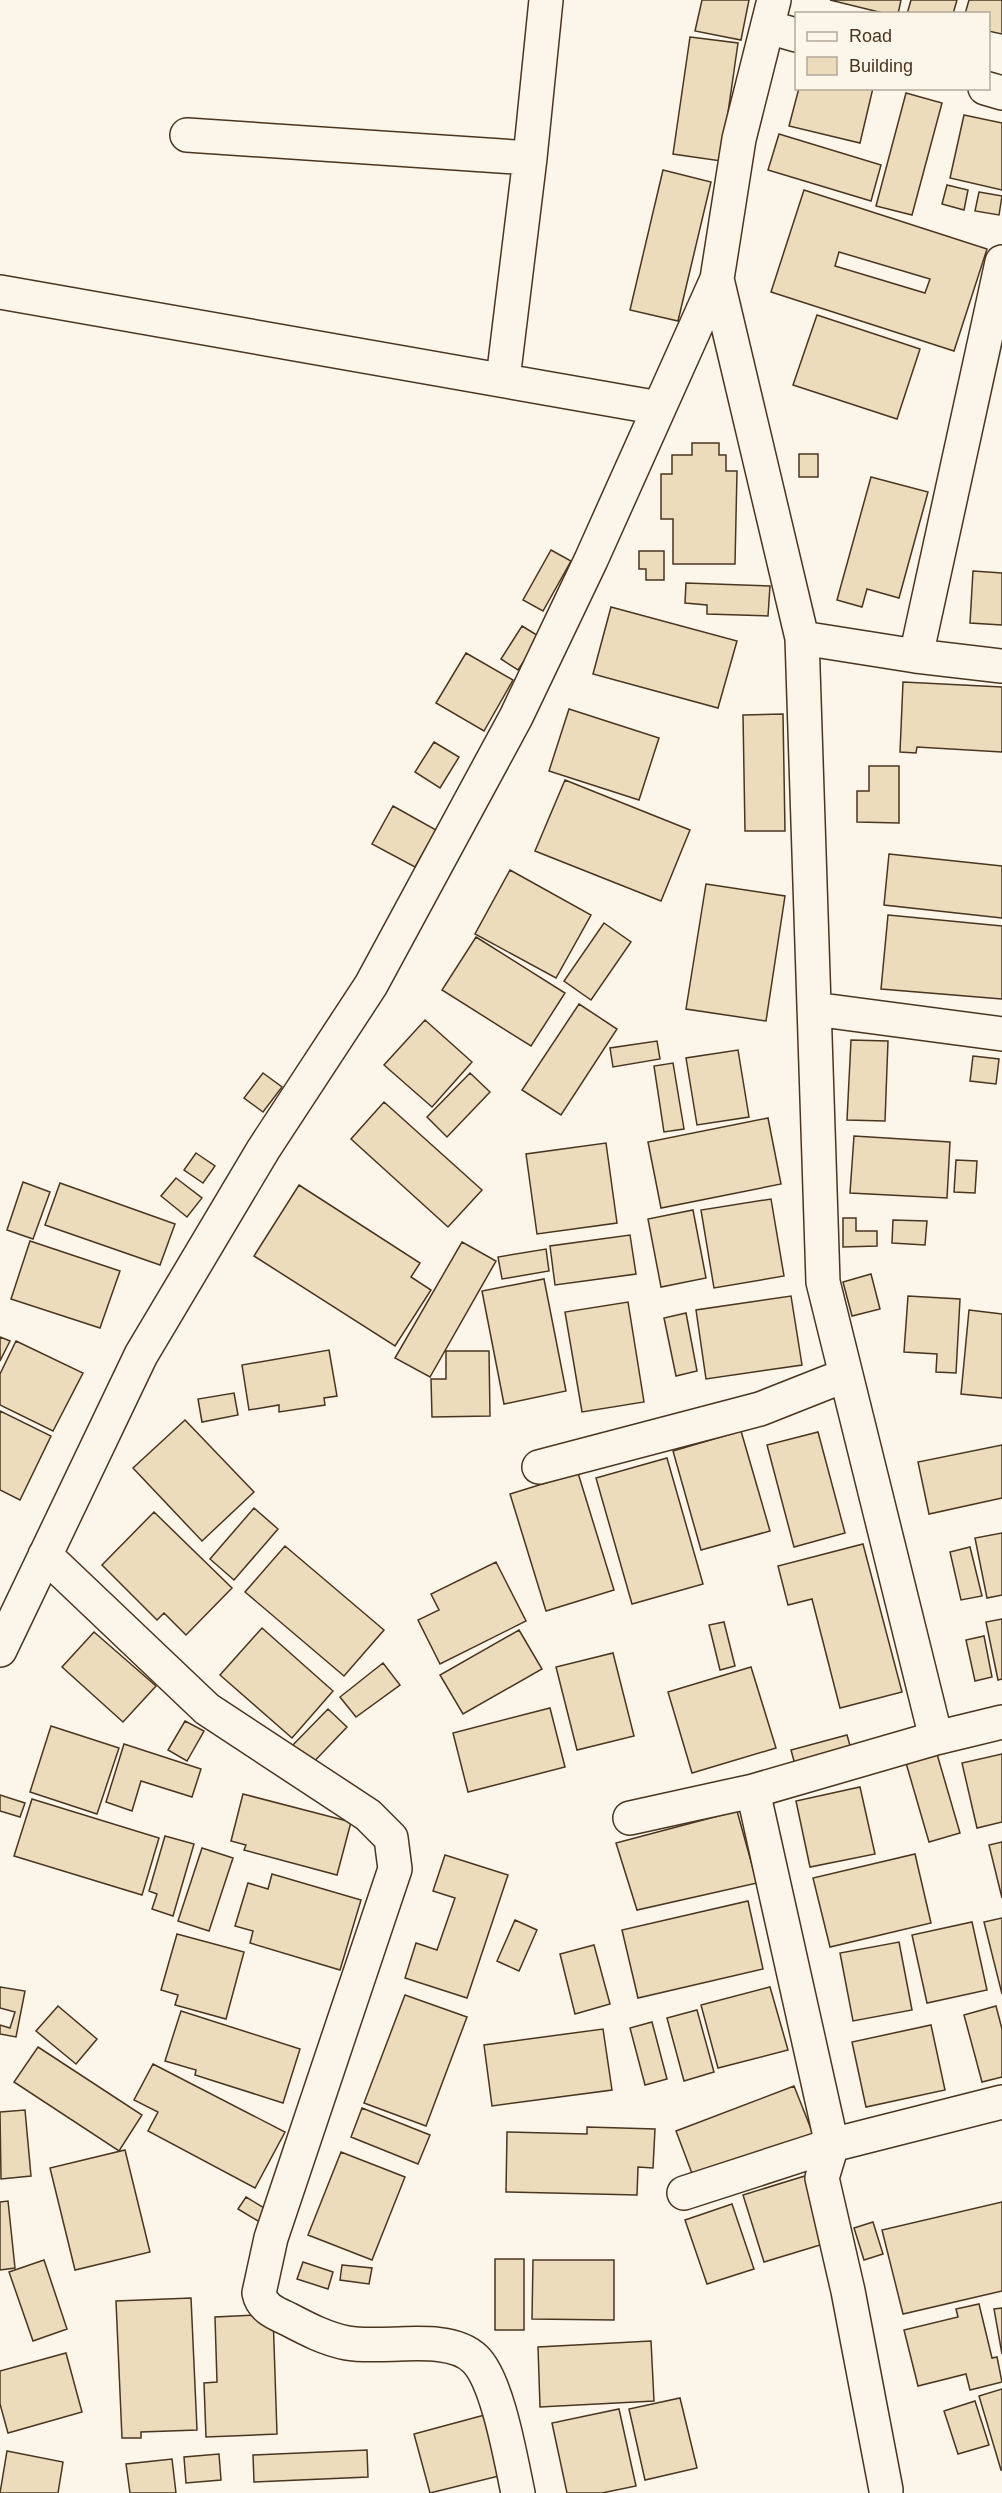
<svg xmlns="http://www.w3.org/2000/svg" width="1002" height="2493" font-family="Arial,sans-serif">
<rect width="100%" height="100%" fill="#fbf6e9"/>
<path fill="#ecdcbc" stroke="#4a3520" stroke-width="1.5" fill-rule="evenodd" d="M702,0h47l-8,40 -46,-9z
M830,0h71l-3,14h-11z
M911,0h46l-4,14h-46z
M969,0h33v34l-14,-3v-17h-23z
M690,37l48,6 -17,118 -48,-7z
M799,88h74l-13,55 -71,-17z
M906,93l36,10 -30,112 -36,-9z
M964,115l38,8v67l-52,-12z
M779,134l102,31 -10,36 -103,-31z
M663,170l48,12 -33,139 -48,-11z
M947,185l21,5 -4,20 -22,-6z
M804,190l183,59 -33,102 -183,-59zM839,252l91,27 -5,14 -90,-27z
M979,192l23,4 -3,19 -24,-4z
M817,315l103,34 -23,70 -104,-34z
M692,443h27v12h7v16h11l-2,93h-62v-45h-12v-45h11v-19h20z
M799,454h19v23h-19z
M871,477l57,15 -29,106 -32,-9 -5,18 -25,-7z
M551,550l20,11 -28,50 -20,-11z
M639,551h25v29h-18v-11h-7z
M973,571l29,2v52l-32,-2z
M686,583l84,3 -2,30 -61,-2v-9l-22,-2z
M611,607l126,34 -19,67 -125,-34z
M522,626l18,11 -22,33 -17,-11z
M466,653l47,27 -29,51 -48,-28z
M903,682l99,5v65l-85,-5 -1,6 -16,-1z
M569,709l90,29 -20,62 -90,-29z
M783,714l2,117h-40l-2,-116z
M434,742l25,15 -19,31 -25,-16z
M869,766h30v57l-42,-1v-31h12z
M565,780l125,50 -29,71 -126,-50z
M393,806l43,24 -21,37 -43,-23z
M889,854l113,12v52l-118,-13z
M510,870l81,45 -35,63 -81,-44z
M706,884l79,12 -19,125 -80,-12z
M888,915l114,11v73l-121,-10z
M604,923l27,19 -40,58 -27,-19z
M476,937l89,56 -34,53 -89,-56z
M579,1004l38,25 -56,86 -39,-25z
M425,1020l47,42 -40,45 -48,-42z
M851,1040l37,1 -3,80 -38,-1z
M657,1041l3,18 -47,8 -3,-19z
M738,1050l11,67 -52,8 -11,-67z
M973,1056l26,3 -3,25 -26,-3z
M673,1063l11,66 -20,3 -10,-66z
M263,1073l19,14 -19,25 -19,-14z
M470,1073l20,19 -43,45 -20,-20z
M384,1102l98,88 -34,37 -97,-88z
M768,1118l13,66 -120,24 -13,-66z
M854,1136l96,6 -3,56 -97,-5z
M606,1143l11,80 -80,11 -11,-80z
M196,1153l19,13 -12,17 -19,-13z
M956,1160l21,1 -2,32 -21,-1z
M176,1178l26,20 -15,19 -26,-21z
M23,1182l27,10 -17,47 -26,-9z
M60,1183l115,41 -15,41 -115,-40z
M299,1185l121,78 -9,14 20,13 -36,56 -141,-90z
M771,1199l13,77 -70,12 -13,-78z
M693,1210l13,68 -45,9 -13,-68z
M843,1218h13v13h21v15l-34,1z
M893,1220l34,1 -2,24 -33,-2z
M630,1235l6,39 -81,11 -5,-39z
M30,1241l90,30 -20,57 -89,-29z
M462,1242l34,19 -66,116 -35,-19z
M546,1249l3,22 -47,8 -4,-22z
M871,1274l9,35 -28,7 -9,-34z
M544,1279l22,112 -62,13 -22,-113z
M791,1296l11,69 -96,14 -10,-69z
M908,1296l52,3 -4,74 -20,-1 1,-18 -33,-2z
M628,1302l16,100 -62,10 -17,-100z
M969,1310l33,4v84l-41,-4z
M686,1313l11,58 -21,5 -12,-58z
M0,1337l10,4 -10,20z
M16,1341l67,32 -30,58 -53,-26v-31z
M329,1350l8,46 -13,2 1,7 -46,7v-7l-30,5 -7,-45z
M446,1351h43l1,65 -58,1 -1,-38h15z
M234,1393l4,22 -36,7 -4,-23z
M0,1411l51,25 -31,64 -20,-10z
M185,1420l69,72 -52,49 -69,-73z
M741,1431l29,100 -69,19 -28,-99z
M818,1432l27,101 -51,14 -27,-102z
M1002,1445v53l-73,16 -11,-52z
M667,1458l36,126 -71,20 -36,-126z
M578,1473l36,117 -68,21 -36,-117z
M254,1508l24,21 -44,51 -24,-21z
M154,1512l78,76 -46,47 -22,-22 -7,7 -55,-55z
M1002,1533v62l-15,3 -12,-60z
M863,1544l39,148 -62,16 -28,-109 -24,6 -10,-39z
M285,1546l99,84 -40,46 -99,-84z
M970,1547l12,49 -21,4 -11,-48z
M496,1562l30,59 -86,43 -22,-44 21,-10 -8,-16z
M1002,1619v60l-4,1 -12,-58z
M724,1622l11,44 -15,4 -11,-45z
M262,1628l71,63 -41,47 -72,-63z
M519,1630l23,39 -79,45 -23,-39z
M94,1632l62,54 -33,36 -61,-55z
M984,1636l8,41 -17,4 -9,-41z
M613,1653l21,83 -57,14 -21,-83z
M383,1663l17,22 -44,32 -16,-20z
M751,1667l25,81 -84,25 -24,-81z
M550,1708l15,59 -97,25 -15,-59z
M328,1709l19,18 -40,42 -19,-19z
M185,1721l19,10 -17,30 -19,-11z
M51,1726l68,22 -22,66 -67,-22z
M847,1735l6,21 -56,16 -6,-22z
M124,1744l77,25 -9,28 -51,-16 -9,30 -26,-9z
M937,1754l23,79 -31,9 -23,-79z
M1002,1754v68l-25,6 -15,-65z
M860,1787l15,67 -65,13 -14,-66z
M243,1794l108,28 -14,53 -93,-25 2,-5 -15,-4z
M0,1795l25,8 -5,14 -20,-6z
M32,1799l127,39 -17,57 -128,-39z
M737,1811l20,72 -120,27 -21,-67z
M165,1836l29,8 -21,72 -21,-7 5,-15 -8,-3z
M1002,1842v56l-13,-53z
M202,1848l31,10 -24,73 -31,-10z
M915,1854l16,69 -101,24 -17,-69z
M445,1855l63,20 -41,123 -62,-20 11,-35 21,7 18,-52 -22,-7z
M272,1874l89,26 -21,70 -90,-27 3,-12 -18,-5 13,-43 20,6z
M748,1901l15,68 -125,29 -16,-68z
M1002,1918v76l-18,-72z
M515,1920l22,10 -18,41 -22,-10z
M972,1922l15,68 -60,13 -15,-68z
M177,1934l67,18 -18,67 -51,-14 3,-10 -17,-5z
M899,1942l13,68 -59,11 -13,-68z
M594,1945l16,59 -35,10 -15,-60z
M0,1987l25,4 -9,46 -16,-3v-9l10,3 5,-16 -15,-4z
M770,1987l18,63 -70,18 -17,-63z
M405,1995l62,22 -41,109 -62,-23z
M58,2006l39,33 -21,25 -40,-33z
M996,2006l6,23v48l-20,5 -18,-67z
M697,2010l17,62 -30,9 -17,-63z
M181,2011l119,38 -17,54 -88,-28 1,-5 -31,-9z
M652,2022l15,57 -22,6 -15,-57z
M931,2025l14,65 -79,17 -14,-65z
M603,2029l9,61 -120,16 -8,-61z
M38,2047l104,68 -23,36 -105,-69z
M153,2064l132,68 -30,56 -107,-57 10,-19 -24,-12z
M794,2086l21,53 -119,45 -20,-53z
M362,2108l68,27 -12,29 -67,-27z
M25,2110l6,66 -30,3 -1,-67z
M587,2127l68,2 -2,39 -15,-1 -1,28 -131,-3 1,-60 80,2z
M125,2150l25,102 -75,18 -25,-102z
M341,2152l64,25 -33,83 -64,-25z
M808,2175l22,67 -66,20 -21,-67z
M246,2197l25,15 -8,12 -25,-15z
M8,2201l7,67 -15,2v-68z
M1002,2202v89l-99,23 -21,-84z
M732,2204l22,65 -47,15 -22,-64z
M873,2222l10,32 -19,6 -10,-32z
M495,2259h29v71h-29z
M44,2260l23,69 -34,12 -24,-69z
M533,2260h81v60l-82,-1z
M303,2262l30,10 -5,17 -31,-10z
M342,2265l30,3 -3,16 -29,-4z
M191,2298l6,132 -56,2v6h-19l-6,-137z
M979,2304l13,54 5,-1 5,25 -32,8 -4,-16 -48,12 -14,-56 54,-13 -2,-8z
M1002,2308v46l-8,-45z
M273,2314l4,120 -71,3 -2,-54 13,-1 -2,-65z
M651,2341l3,60 -114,6 -2,-60z
M66,2353l16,59 -74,21 -8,-29v-33z
M1002,2389v81h-1l-22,-74z
M680,2398l17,70 -52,12 -16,-71z
M975,2401l14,44 -31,9 -14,-43z
M619,2409l17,77 -34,7h-35l-15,-70z
M492,2413l15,61 -77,19 -16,-59z
M367,2450l1,27 -114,5 -1,-27z
M7,2451l56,11 -5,31h-58z
M219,2454l2,26 -35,3 -2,-26z
M172,2459l4,34h-46l-4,-29z"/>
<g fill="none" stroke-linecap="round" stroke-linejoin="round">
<defs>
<path id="minor" d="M774,0l-35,139 -22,140 85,359 114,18 86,10
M768,27l28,8
M985,88l17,5
M187,135l343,23
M0,292l659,116
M503,379l27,-221 16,-158
M802,638l21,644 113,456
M916,656l86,-394
M814,1009l188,25
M539,1467l221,-58 86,-34
M45,1555l162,154 161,106 23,23 4,31 -124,369 -12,55c3,15 16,20 29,26 19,10 38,20 59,24 36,7 101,-11 128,16 23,22 36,102 43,134
M0,1650l141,-295 122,-205 108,-165 145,-268 75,-157 126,-281
M753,1791l79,354 -10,33 26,113 38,199
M630,1818l123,-27 183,-53 66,-16
M684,2193l148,-48 170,-43"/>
</defs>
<use href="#minor" stroke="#4a3520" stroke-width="36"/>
<use href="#minor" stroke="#fbf6e9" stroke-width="33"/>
</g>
<rect x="795" y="12" width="195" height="78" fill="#fbf6e9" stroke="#b4a999" stroke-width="1.5"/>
<rect x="807" y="32" width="30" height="9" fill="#fbf6e9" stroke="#b4a999" stroke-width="1.5"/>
<text x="849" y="42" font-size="18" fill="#4a3520">Road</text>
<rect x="807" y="57" width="30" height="18" fill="#ecdcbc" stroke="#b4a999" stroke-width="1.5"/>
<text x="849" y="72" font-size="18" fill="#4a3520">Building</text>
</svg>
